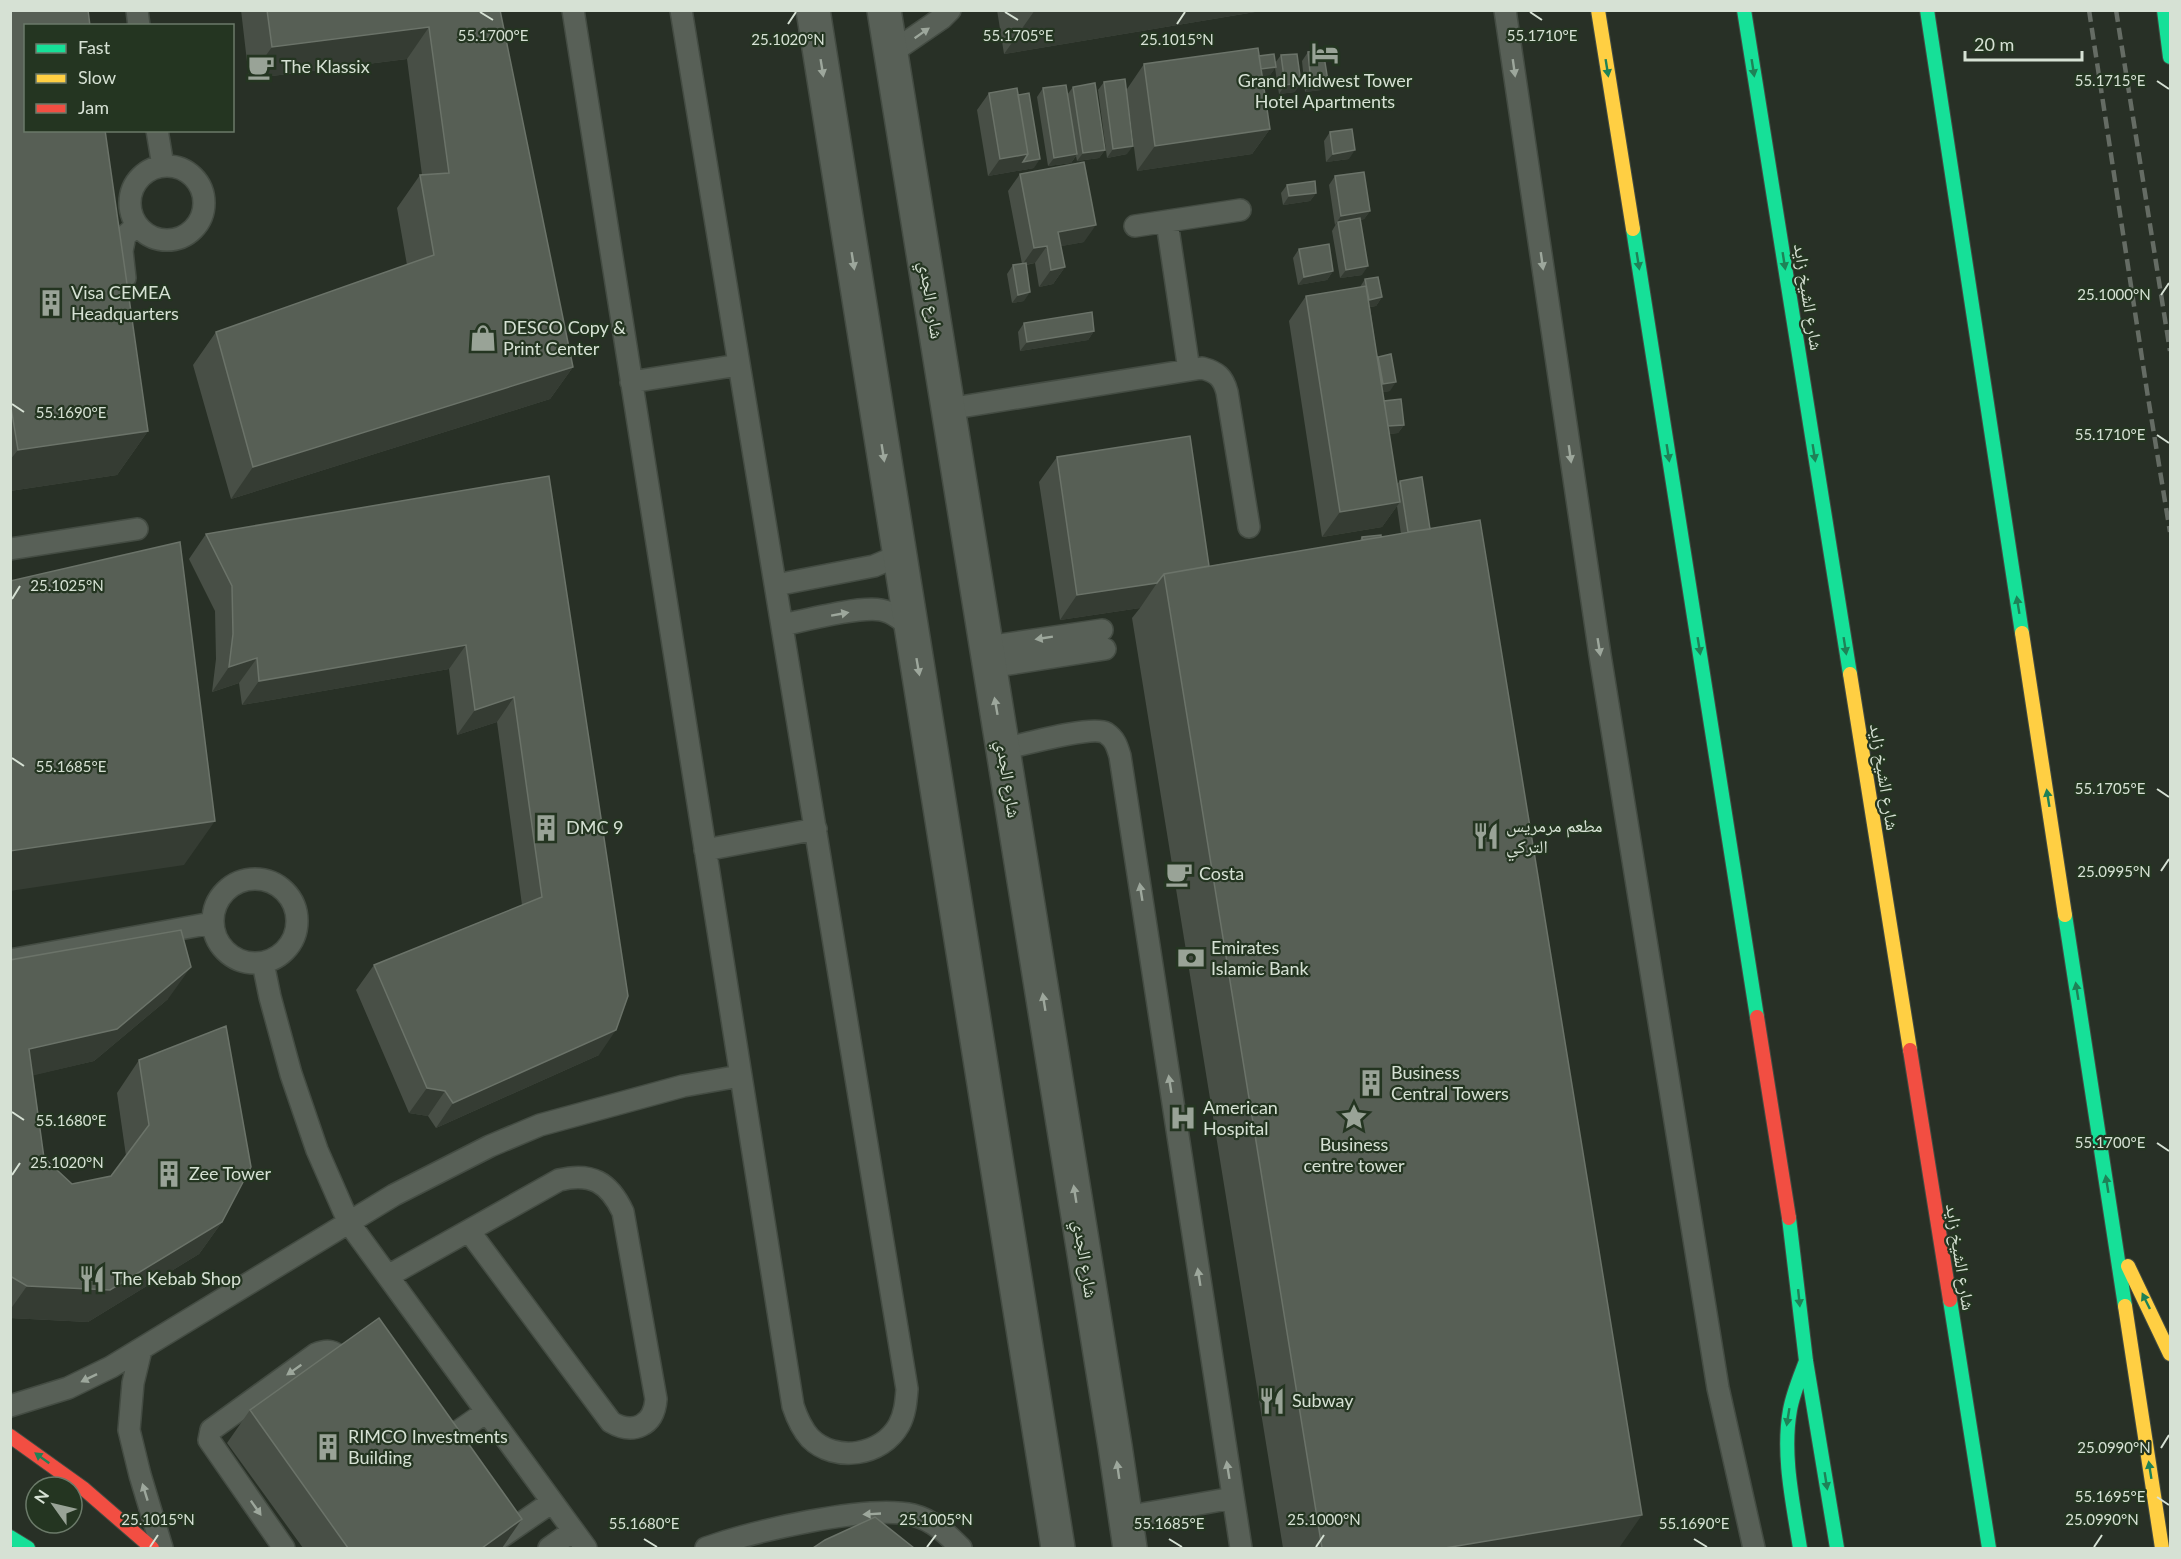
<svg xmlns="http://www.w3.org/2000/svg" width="2181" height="1559" font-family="Lato,'Noto Naskh Arabic',sans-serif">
<rect width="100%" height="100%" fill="#283026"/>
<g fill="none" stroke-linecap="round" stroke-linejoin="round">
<defs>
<path id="lane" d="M137,10l2,16
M573,10l220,1396c4,12 8,22 17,32 25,25 72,18 89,-13 6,-11 7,-23 8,-36l-226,-1379
M1505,10l95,645 118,733 36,160
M891,53l51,-35 8,-8
M157,130l6,36
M130 203a37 37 0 1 1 74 0a37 37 0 1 1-74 0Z
M1167,222l22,148
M1135,226l105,-16
M125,278l-3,-27 3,-15 12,-11
M631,382l108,-17
M948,409l254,-41c15,4 21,9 25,24l22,135
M10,549l127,-20
M776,585l98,-19 26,-11
M783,625c23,-5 76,-19 98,-15 12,2 22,11 31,19
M987,647l115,-17
M990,667l115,-18
M1003,749c19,-4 89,-24 103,-16 9,6 11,13 14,23l121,792
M705,850l111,-21
M213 921a42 42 0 1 1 84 0a42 42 0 1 1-84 0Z
M10,960l202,-37
M263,963l7,34 21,77 26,76 32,73 237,325
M388,1276l171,-96c32,-8 50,2 64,32l33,187c-2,27 -23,36 -45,23l-142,-191
M141,1350l-8,33 -4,47 11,45 22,73
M10,1406l58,-18 43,-21 283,-172 96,-49 50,-21 143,-39 57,-10
M437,1446l49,-34
M1125,1517l108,-19
M494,1542l58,-40
M284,1548l-75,-108 2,-10 105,-76c12,-5 18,-3 27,5
M549,1548l24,-17
M706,1548c45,-16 161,-44 207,-33 20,5 34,19 48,33"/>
<path id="street" d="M813,10l245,1538
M884,10l231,1436 15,102"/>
<path id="fast" d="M1744,10l106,664
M1927,10l95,623
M2164,10l6,47
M1633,229l124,788
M2065,915l60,391
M1789,1218l17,143 31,187
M1950,1300l39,248
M10,1537l18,11
M1800,1548c-7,-45 -18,-93 -10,-138 3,-17 10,-33 16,-49"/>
<path id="slow" d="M1598,10l35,219
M2022,633l43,282
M1850,674l60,376
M2128,1266l42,88
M2125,1306l37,242"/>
<path id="jam" d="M1757,1017l32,201
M1910,1050l40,250
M10,1436l74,53 68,59"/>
</defs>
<use href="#lane" stroke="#444c43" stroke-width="24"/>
<use href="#street" stroke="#444c43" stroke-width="36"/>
<use href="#fast" stroke="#444c43" stroke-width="16"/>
<use href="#slow" stroke="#444c43" stroke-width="16"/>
<use href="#jam" stroke="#444c43" stroke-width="16"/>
<use href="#lane" stroke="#586057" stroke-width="21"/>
<use href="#street" stroke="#586057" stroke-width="33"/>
<use href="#fast" stroke="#16e098" stroke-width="14"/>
<use href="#slow" stroke="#ffcf43" stroke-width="14"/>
<use href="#jam" stroke="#f24e42" stroke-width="14"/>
<path stroke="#656c64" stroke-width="4.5" stroke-dasharray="12 6" stroke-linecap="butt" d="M2089,10l58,381 23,141
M2116,10l54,341"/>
</g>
<path fill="#484f46" d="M10,10l138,421 -31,44 -107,16z
M241,10h259l73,357 -23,32 -319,100 -38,-134 23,-33 191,-67 -10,-57 23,-33h2l-15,-116 -158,20z
M997,10h270l-263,44z
M1308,52l13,38 -16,2 -3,-31z
M1281,55l14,37 -16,2 -4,-26 -5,7 -8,1 8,53 -18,25 -115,17 -7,-55 -3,38 -20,4 -9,-68 6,-8 23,7 17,-25 115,-8 16,7z
M1073,87l32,63 -6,8 -22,3 -1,-5 -5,7 -23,3 -11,-69 6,-9 24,7z
M989,93l45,75 -46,8 -11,-66z
M1330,132l19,27 -23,3 -2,-21z
M1020,174l64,68 -23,4 4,21 -12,17 -14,3 -4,-24 -9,2 -2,36 -12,2 -5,-29 6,-9 9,-1 -14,-73z
M1335,176l35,35 -6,8 -4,1 2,55 -22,3 -8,-47 4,-7 -1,1 -6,-40z
M1287,185l29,8 -6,8 -27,4 -2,-12z
M1299,249l34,22 -6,9 -29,5 -5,-27z
M1365,279l17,18 -6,9 -6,1 7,50 13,34 -7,1 1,9 20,24 -6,8 -9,1 8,50 3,-3 30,48 189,1019h-336l-151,-930 8,-10 -80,12 -21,-138 18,-25 152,109 150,-25 3,-4h19l20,-3 -4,-28 -15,21 -60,10 -33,-216 17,-25 54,-9z
M1024,323l70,8 -6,9 -68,11 -2,-19z
M549,476l50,579 -163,73 -8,-12 -19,-3 -53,-123 18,-25 148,-60 -25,-183 -40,13 -8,-66 -207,36 -3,-22 -27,9 4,-33 -1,-48 -26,-52 17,-25z
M10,960l158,39 -74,62 -61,14 11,83 28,26 39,-8 15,-20 -9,-63 22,-33 83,162 -23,32 -111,68 -78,-4z
M250,1410l252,138h-199l-76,-105z"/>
<path fill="#353c33" d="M1035,10h232l-263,44z
M429,27l-22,32 -158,20 23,-32z
M1276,67l-6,8 -23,4 6,-9z
M1328,81l-7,9 -16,2 6,-9z
M1301,83l-6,9 -16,2 6,-9z
M1270,129l-18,25 -115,17 18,-25z
M1133,146l-6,8 -20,4 6,-9z
M1105,150l-6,8 -22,3 6,-8z
M1355,150l-6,9 -23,3 7,-8z
M1028,154l12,5 -6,9 -46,8 12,-17z
M1077,154l-6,9 -23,3 6,-8z
M1316,193l-6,8 -27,4 6,-9z
M1370,211l-6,8 -26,5v-2l-3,3 6,-9z
M1096,225l-12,17 -38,7 12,-17z
M1047,246l-12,17 -13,2 12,-17z
M1368,266l-6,9 -22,3 6,-8z
M1065,267l-12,17 -14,3 12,-17z
M1333,271l-6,9 -29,5 6,-8z
M1030,292l-6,9 -12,2 6,-8z
M1382,297l-6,9 -14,2 7,-8z
M1094,331l-6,9 -68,11 7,-9z
M573,367l-23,32 -319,100 22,-32z
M1396,382l-6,9 -13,2 6,-9z
M1404,425l-6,8 -18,2 6,-9z
M148,431l-31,44 -107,16v-31l8,-10z
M1400,502l-18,25 -60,10 18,-25z
M1157,583l-17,25 -80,12 17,-25z
M466,645l-17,24 -207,36 17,-24z
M257,658l-18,25 -27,9 17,-25z
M514,697l-17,25 -40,13 18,-25z
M215,821l-31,44 -174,26v-40z
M191,967l-23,32 -74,62 -84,20 19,-32z
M616,1030l-17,25 -163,73 17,-25z
M427,1088l18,3 -17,25 -19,-3z
M222,1222l-23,32 -111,68 -78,-4v-8l17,-24z
M1642,1515l-23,33h-174z
M522,1519l-20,29h-20z"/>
<path fill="#575f55" stroke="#6b7369" stroke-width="1.5" d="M10,10h78l2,16h-64v104h79l43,301 -130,19 -8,-49z
M267,10h233l73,357 -320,100 -37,-135 218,-77 -14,-80 29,-2 -20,-146 -157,20z
M1258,48l12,81 -115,17 -11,-82z
M1323,50l5,31 -17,2 -3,-31z
M1274,54l2,13 -15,2 -2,-13z
M1297,54l4,29 -16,2 -4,-30z
M1125,79l8,67 -20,3 -9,-67z
M1095,83l10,67 -22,3 -10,-66z
M1066,85l11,69 -23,4 -11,-70z
M1017,88l11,66 -28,5 -11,-66z
M1029,93l11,66 -17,3 5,-8 -10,-59z
M1352,129l3,21 -22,4 -3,-22z
M1084,162l12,63 -38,7 7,35 -14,3 -4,-24 -13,2 -14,-74z
M1364,172l6,39 -29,5 -6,-40z
M1315,181l1,12 -27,3 -2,-11z
M1360,218l8,48 -22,4 -8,-48z
M1329,244l4,27 -29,6 -5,-28z
M1026,263l4,29 -12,3 -5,-30z
M1378,277l4,20 -13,3 -4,-21z
M1366,286l34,216 -60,10 -34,-216z
M1092,312l2,19 -67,11 -3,-19z
M1391,354l5,28 -13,2 -5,-27z
M1401,399l3,26 -16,1 -4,-25z
M1190,436l19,130 -45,8 -7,9 -80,12 -20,-138z
M549,476l79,520 -12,34 -163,73 -8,-12 -18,-3 -53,-123 168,-68 -28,-200 -39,13 -9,-65 -207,36 -2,-23 -28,9 4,-33 -1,-48 -26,-52z
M1422,477l8,52 -22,3 -8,-51z
M1480,520l162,995 -197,33h-123l-158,-974z
M1381,535v2l-19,3v-3z
M180,542l35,279 -205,30v-270z
M181,930l10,37 -74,62 -88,20 15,109 28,26 39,-8 38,-51 -10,-65 87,-34 25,141 -29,55 -112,68 -83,-4 -17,-10v-316z
M379,1318l143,201 -40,29h-134l-98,-138z
M875,1517l39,31h-101l12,-8z"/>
<defs><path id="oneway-solid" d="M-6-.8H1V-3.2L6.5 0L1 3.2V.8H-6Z" transform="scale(1.5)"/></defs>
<g fill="#9da79c">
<use href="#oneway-solid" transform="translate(922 33) rotate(-35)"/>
<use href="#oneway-solid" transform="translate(822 68) rotate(81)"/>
<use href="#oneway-solid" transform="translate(1514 68) rotate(82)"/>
<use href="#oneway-solid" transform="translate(853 261) rotate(81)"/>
<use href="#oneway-solid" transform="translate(1542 261) rotate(82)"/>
<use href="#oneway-solid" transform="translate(883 453) rotate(81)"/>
<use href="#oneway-solid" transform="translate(1570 454) rotate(82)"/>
<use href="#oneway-solid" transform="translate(840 614) rotate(-10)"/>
<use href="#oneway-solid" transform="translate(1044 638) rotate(171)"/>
<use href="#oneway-solid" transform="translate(1599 647) rotate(81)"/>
<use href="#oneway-solid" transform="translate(918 667) rotate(80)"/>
<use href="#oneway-solid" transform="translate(996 706) rotate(-100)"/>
<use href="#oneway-solid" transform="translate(1141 892) rotate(-99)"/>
<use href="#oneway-solid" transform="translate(1044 1002) rotate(-99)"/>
<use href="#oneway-solid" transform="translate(1170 1084) rotate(-99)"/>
<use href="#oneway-solid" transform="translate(1075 1194) rotate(-99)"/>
<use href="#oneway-solid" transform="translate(1199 1277) rotate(-99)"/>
<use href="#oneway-solid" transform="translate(294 1370) rotate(145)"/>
<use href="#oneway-solid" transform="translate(89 1378) rotate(154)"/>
<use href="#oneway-solid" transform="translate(1118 1470) rotate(-98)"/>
<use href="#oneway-solid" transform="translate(1228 1470) rotate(-99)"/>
<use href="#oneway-solid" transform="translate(145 1492) rotate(-107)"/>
<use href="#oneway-solid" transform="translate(256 1508) rotate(55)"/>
<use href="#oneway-solid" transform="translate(872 1514) rotate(177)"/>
</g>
<g fill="#1e8257">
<use href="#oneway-solid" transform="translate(1607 68) rotate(81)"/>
<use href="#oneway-solid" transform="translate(1753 68) rotate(81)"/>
<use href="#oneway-solid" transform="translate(1638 261) rotate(81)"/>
<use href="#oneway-solid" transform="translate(1784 261) rotate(81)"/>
<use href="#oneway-solid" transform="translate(1668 453) rotate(81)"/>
<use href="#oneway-solid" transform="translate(1814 453) rotate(81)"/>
<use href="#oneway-solid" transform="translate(2018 605) rotate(-99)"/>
<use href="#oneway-solid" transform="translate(1699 646) rotate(81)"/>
<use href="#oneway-solid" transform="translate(1845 646) rotate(81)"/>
<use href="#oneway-solid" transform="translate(2048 798) rotate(-99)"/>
<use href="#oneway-solid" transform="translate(2077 991) rotate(-99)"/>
<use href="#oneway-solid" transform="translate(2107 1184) rotate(-99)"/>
<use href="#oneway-solid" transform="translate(1799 1298) rotate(84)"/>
<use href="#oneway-solid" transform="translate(2146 1301) rotate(-116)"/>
<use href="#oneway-solid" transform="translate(1788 1417) rotate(99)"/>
<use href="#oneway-solid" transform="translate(42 1458) rotate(-144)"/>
<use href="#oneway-solid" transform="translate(2150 1470) rotate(-99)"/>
<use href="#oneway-solid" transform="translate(1826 1481) rotate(81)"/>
</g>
<path fill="none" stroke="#d6e1d4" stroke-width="2" d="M480,12l13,8M1005,12l13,8M1530,12l12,8M788,24l8,-12M1177,24l8,-12M2157,81l12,8M2161,295l8,-12M12,404l12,8M2157,435l12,8M12,599l8,-13M12,758l12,8M2157,789l12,8M2161,871l8,-12M12,1112l12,8M2157,1143l12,8M12,1175l8,-12M2161,1448l8,-13M2157,1497l12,8M644,1539l13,8M1169,1539l13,8M1694,1539l13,8M150,1547l8,-12M927,1547l9,-12M1316,1547l8,-12M2094,1547l8,-12"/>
<defs>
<symbol id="hotel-bare" viewBox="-9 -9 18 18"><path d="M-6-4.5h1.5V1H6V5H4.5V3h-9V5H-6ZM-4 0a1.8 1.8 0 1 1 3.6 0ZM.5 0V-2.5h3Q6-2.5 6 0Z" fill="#99a397" stroke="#243521" stroke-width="2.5" paint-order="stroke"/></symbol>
<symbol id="cafe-bare" viewBox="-9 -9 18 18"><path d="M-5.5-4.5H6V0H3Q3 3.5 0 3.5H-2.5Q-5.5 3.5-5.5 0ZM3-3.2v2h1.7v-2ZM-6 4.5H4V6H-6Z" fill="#99a397" stroke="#243521" stroke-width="2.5" paint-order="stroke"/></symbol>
<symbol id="building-bare" viewBox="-9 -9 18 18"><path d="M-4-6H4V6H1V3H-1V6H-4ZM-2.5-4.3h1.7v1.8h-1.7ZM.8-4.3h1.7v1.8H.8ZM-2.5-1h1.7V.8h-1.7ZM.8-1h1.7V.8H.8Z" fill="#99a397" stroke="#243521" stroke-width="2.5" paint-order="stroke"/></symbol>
<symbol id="shop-bare" viewBox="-9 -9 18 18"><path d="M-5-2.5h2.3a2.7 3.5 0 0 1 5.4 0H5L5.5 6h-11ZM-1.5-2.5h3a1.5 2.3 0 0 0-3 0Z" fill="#99a397" stroke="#243521" stroke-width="2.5" paint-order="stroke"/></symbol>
<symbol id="restaurant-bare" viewBox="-9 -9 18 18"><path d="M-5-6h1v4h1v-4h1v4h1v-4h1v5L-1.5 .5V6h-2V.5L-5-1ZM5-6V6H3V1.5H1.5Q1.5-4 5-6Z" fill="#99a397" stroke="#243521" stroke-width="2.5" paint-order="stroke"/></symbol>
<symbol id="bank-bare" viewBox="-9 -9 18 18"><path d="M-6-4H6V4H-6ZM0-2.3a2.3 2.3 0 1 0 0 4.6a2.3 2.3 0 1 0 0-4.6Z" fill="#99a397" stroke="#243521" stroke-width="2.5" paint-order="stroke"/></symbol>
<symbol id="sight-bare" viewBox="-9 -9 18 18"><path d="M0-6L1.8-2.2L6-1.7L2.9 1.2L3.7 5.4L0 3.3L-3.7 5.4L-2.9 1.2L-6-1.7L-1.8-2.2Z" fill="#99a397" stroke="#243521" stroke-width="2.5" paint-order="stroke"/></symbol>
<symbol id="hospital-bare" viewBox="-9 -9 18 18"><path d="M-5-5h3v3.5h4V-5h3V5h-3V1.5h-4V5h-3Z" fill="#99a397" stroke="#243521" stroke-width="2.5" paint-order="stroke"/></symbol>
</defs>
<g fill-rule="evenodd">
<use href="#hotel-bare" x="1306" y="34" width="38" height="38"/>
<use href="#cafe-bare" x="242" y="48" width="38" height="38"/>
<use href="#building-bare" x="32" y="284" width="38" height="38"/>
<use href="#shop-bare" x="464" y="319" width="38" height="38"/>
<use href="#building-bare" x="527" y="809" width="38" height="38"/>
<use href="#restaurant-bare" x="1467" y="817" width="38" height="38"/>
<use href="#cafe-bare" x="1160" y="855" width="38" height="38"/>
<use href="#bank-bare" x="1172" y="939" width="38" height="38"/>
<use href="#building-bare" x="1352" y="1064" width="38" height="38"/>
<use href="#sight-bare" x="1335" y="1098" width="38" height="38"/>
<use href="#hospital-bare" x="1164" y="1099" width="38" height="38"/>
<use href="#building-bare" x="150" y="1155" width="38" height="38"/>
<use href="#restaurant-bare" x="73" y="1260" width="38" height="38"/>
<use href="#restaurant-bare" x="1253" y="1382" width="38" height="38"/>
<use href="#building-bare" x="309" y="1428" width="38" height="38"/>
</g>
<g text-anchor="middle" stroke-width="4.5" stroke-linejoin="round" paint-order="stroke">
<g font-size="18" fill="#d6e1d4" stroke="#243521" text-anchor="start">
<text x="281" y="73">The Klassix</text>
<text x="1325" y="87" text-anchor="middle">Grand Midwest Tower<tspan x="1325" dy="21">Hotel Apartments</tspan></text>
<text x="71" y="299">Visa CEMEA<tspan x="71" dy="21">Headquarters</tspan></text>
<text x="503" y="334">DESCO Copy &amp;<tspan x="503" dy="21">Print Center</tspan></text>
<text x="1506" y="832">مطعم مرمريس<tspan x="1506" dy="21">التركي</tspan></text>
<text x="566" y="834">DMC 9</text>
<text x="1199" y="880">Costa</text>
<text x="1211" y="954">Emirates<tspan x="1211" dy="21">Islamic Bank</tspan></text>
<text x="1391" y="1079">Business<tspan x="1391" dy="21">Central Towers</tspan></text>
<text x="1203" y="1114">American<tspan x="1203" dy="21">Hospital</tspan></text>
<text x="1354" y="1151" text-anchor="middle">Business<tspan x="1354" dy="21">centre tower</tspan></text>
<text x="189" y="1180">Zee Tower</text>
<text x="112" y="1285">The Kebab Shop</text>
<text x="1292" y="1407">Subway</text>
<text x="348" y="1443">RIMCO Investments<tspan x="348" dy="21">Building</tspan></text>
</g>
<g font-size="18" fill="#d6e1d4" stroke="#243521">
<text transform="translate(1808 297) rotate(81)" y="6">شارع الشيخ زايد</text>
<text transform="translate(931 300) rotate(81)" y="6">شارع الجدي</text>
<text transform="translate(1884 777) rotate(81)" y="6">شارع الشيخ زايد</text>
<text transform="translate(1008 779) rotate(81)" y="6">شارع الجدي</text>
<text transform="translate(1960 1257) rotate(81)" y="6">شارع الشيخ زايد</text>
<text transform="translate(1085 1259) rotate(81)" y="6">شارع الجدي</text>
</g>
</g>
<g font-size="15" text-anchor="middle" fill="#d6e1d4" stroke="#243521" stroke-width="4.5" stroke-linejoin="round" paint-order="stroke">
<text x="493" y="41">55.1700°E</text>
<text x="1018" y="41">55.1705°E</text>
<text x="1542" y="41">55.1710°E</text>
<text x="788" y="45">25.1020°N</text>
<text x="1177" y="45">25.1015°N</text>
<text x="2110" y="86">55.1715°E</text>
<text x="2114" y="300">25.1000°N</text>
<text x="71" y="418">55.1690°E</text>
<text x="2110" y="440">55.1710°E</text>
<text x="67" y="591">25.1025°N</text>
<text x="71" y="772">55.1685°E</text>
<text x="2110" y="794">55.1705°E</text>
<text x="2114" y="877">25.0995°N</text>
<text x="71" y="1126">55.1680°E</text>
<text x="2110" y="1148">55.1700°E</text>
<text x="67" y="1168">25.1020°N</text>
<text x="2114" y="1453">25.0990°N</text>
<text x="2110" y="1502">55.1695°E</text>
<text x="158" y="1525">25.1015°N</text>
<text x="936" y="1525">25.1005°N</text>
<text x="1324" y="1525">25.1000°N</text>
<text x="2102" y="1525">25.0990°N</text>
<text x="644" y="1529">55.1680°E</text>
<text x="1169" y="1529">55.1685°E</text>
<text x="1694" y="1529">55.1690°E</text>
</g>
<rect width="2181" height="1559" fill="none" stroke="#d6e1d4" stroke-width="24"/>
<rect x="24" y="24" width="210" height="108" fill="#243521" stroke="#6b7a69" stroke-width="1.5"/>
<rect x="36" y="44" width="30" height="9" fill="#16e098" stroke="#6b7a69" stroke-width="1.5"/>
<text x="78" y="54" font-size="18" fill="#d6e1d4">Fast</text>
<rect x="36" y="74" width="30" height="9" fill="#ffcf43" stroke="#6b7a69" stroke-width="1.5"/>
<text x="78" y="84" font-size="18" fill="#d6e1d4">Slow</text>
<rect x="36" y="104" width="30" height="9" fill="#f24e42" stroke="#6b7a69" stroke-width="1.5"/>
<text x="78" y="114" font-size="18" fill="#d6e1d4">Jam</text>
<g transform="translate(54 1505) rotate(304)"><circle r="28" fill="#243521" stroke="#6b7a69" stroke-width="1.5"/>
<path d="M0-4.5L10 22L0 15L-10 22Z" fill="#99a397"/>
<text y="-9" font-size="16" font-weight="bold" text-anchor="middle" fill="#d6e1d4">N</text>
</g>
<path d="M1965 51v9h117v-9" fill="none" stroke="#d6e1d4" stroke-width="3"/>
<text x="1974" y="51" font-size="18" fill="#d6e1d4" stroke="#243521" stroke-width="4.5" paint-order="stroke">20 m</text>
</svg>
